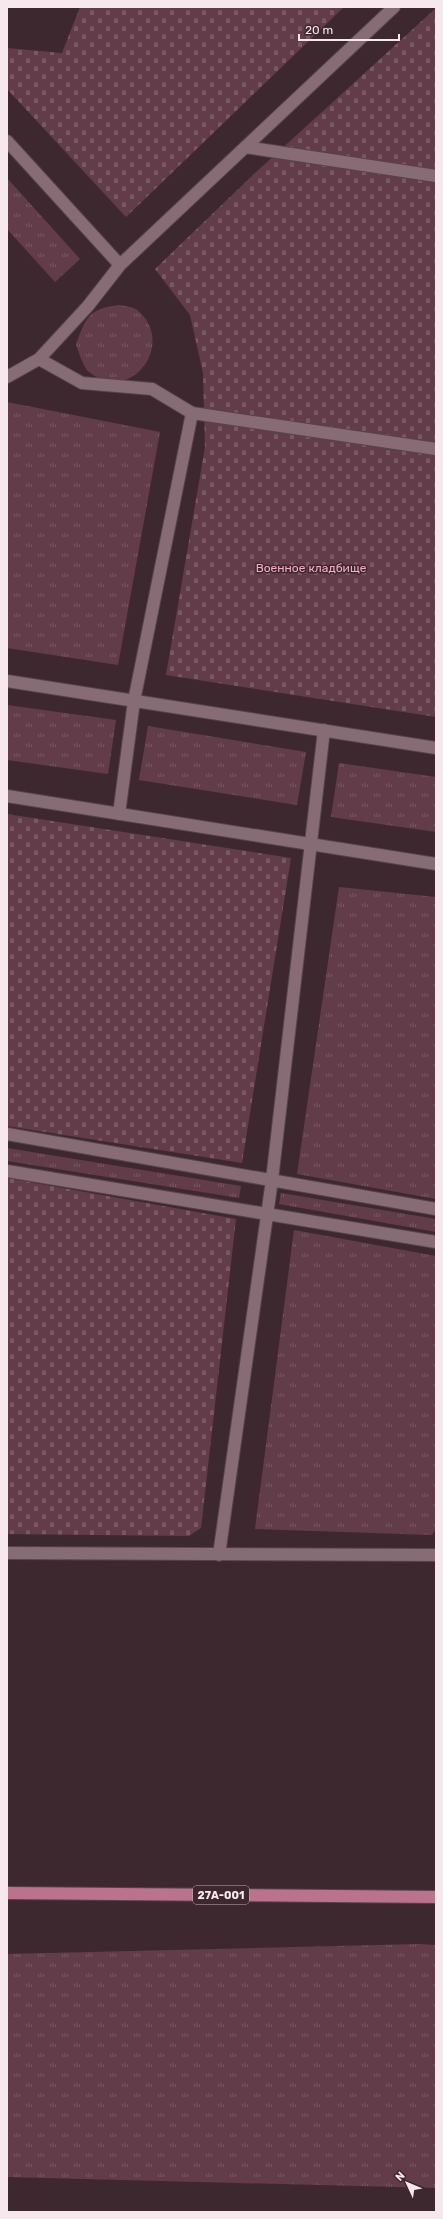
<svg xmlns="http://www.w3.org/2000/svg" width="443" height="2219" font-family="Rubik,sans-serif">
<defs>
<pattern id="grass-tufts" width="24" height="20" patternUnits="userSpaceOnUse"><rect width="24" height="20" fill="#623c49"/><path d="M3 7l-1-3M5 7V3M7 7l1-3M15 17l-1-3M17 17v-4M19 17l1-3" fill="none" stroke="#795864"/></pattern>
<pattern id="cemetery-stones" width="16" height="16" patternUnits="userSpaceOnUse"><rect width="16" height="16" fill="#623c49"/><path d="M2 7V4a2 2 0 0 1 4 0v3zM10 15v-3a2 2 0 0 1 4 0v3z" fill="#795864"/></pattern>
</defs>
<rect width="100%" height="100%" fill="#3e2830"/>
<path fill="url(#grass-tufts)" d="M7,178l73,81 -25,23 -48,-53z
M119,305c6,1 14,2 18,5 40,32 -5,96 -48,62 -6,-5 -10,-20 -13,-27 9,-27 14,-37 43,-40z
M7,402l153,30 -42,233 -111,-17z
M7,705l109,15 -8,54 -101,-14z
M148,726l158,26 -9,53 -158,-25z
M339,763l97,14v55l-105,-15z
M339,887l97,10v302l-139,-25z
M7,1148l234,38 -2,12 -232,-37z
M281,1193l155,26v13l-157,-28z
M294,1230l142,26v273l-4,6 -177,-6z
M419,1944l17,1v243l-429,-11v-223z"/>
<path fill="url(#cemetery-stones)" d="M80,7h264l-218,210 -119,-128v-41l55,5z
M436,8v709l-270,-42 39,-228 -2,-74 -13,-58 -35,-46 100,-96z
M7,814l284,44 -49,305 -235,-37z
M7,1178l229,41 -35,309 -12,8 -182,-2z"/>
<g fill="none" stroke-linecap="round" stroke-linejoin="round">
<defs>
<path id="service" d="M7,141l113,124
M245,147l191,29
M39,359l43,24 70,6 40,24 244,36
M7,377l32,-18 49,-53 32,-41 274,-258
M7,681l429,67
M7,796l429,68
M119,814l15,-113 58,-288
M7,1134l429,75
M7,1171l429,71
M7,1553l429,2
M219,1555l53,-375 52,-450"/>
<path id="primary" d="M7,1893l429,4"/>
</defs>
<use href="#service" stroke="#57444b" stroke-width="14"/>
<use href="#primary" stroke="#57444b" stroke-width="14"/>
<use href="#service" stroke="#876c75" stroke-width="12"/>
<use href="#primary" stroke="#bb728d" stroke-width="12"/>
</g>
<g text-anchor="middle" stroke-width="3" stroke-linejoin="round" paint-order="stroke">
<rect fill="#3e2830" stroke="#c0aeb4" stroke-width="1" x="193" y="1886" width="56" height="18" rx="3"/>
<g font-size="11" font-weight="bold" fill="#f7e8ed">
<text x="221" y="1899">27А-001</text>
</g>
<g font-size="12" fill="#f7adc6" stroke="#3e2830">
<text x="311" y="572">Военное кладбище</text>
</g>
</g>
<rect width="443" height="2219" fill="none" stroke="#f7e8ed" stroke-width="16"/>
<g transform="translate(407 2183) rotate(314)" stroke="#3e2830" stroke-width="3" paint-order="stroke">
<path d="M0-3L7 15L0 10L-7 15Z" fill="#f7e8ed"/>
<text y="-6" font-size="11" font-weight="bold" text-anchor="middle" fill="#f7e8ed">N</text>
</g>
<path d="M299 34v6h100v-6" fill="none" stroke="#f7e8ed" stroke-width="2"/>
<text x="305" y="34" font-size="12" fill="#f7e8ed" stroke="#3e2830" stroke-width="3" paint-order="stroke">20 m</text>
</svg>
